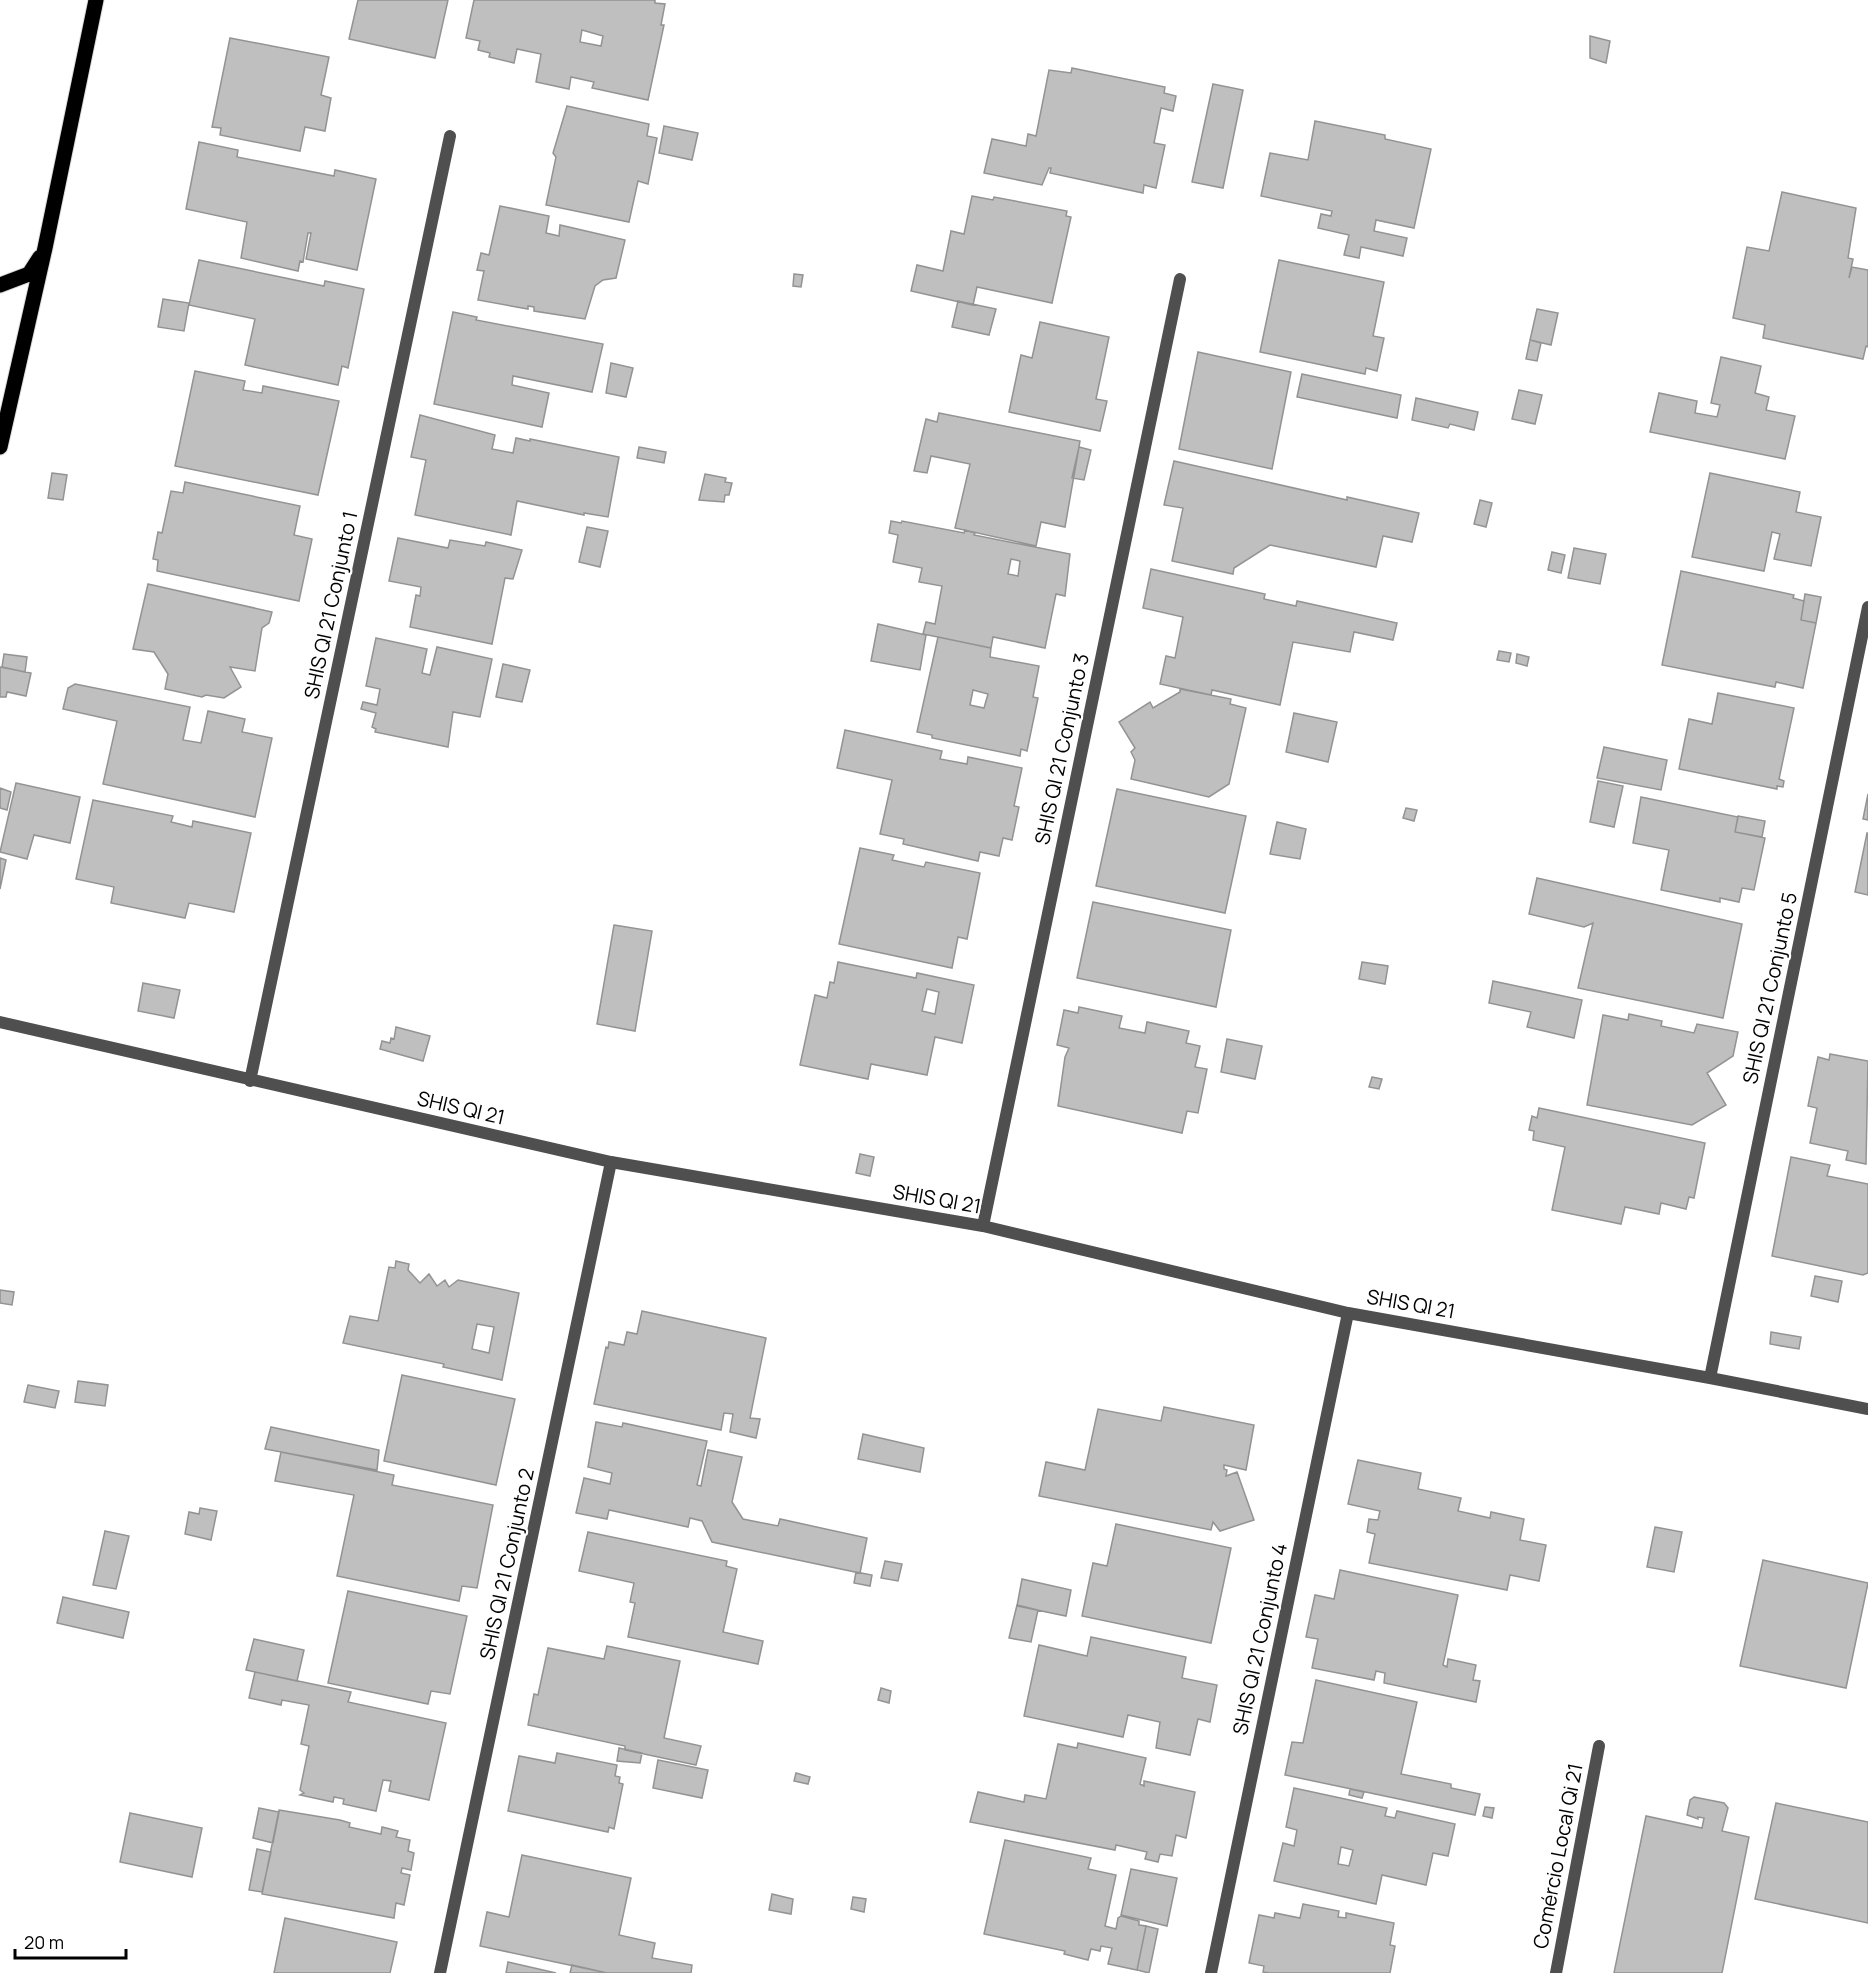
<svg xmlns="http://www.w3.org/2000/svg" width="1868" height="1973" font-family="Manrope,sans-serif">
<rect width="100%" height="100%" fill="#fff"/>
<path fill="#bfbfbf" stroke="#939393" stroke-width="1.5" fill-rule="evenodd" d="M358,0h90l-13,58 -86,-19z
M474,0h181v3l10,1 -4,21h3l-16,75 -56,-12 2,-6 -23,-5 -2,12 -33,-7 5,-28 -24,-5 -3,14 -25,-6 1,-4 -12,-3 2,-9 -14,-3zM582,30l21,6 -2,10 -21,-4z
M1590,36l20,5 -4,22 -16,-5z
M230,38l99,19 -8,38 10,3 -6,33 -20,-4 -5,24 -80,-16 1,-7 -9,-1z
M1072,68l93,19 -1,6 12,3 -3,15 -12,-3 -7,35 11,2 -9,43 -12,-3 -1,8 -93,-20 1,-5h-2l-7,17 -58,-12 8,-34 34,7 2,-12 8,2 13,-66 22,3z
M1213,84l30,6 -20,98 -31,-6z
M567,106l82,18 -2,12 10,2 -9,46 -10,-3 -9,41 -83,-17 10,-48 -3,-4z
M1315,121l70,14v4l46,10 -17,79 -38,-8 -2,11 33,7 -4,18 -42,-9 -2,11 -15,-3 5,-20 -31,-7 3,-14 10,2 1,-5 -71,-15 9,-43 38,7z
M664,126l34,7 -6,27 -33,-7z
M199,142l39,8 -1,7 97,19 1,-6 41,9 -19,91 -51,-11 5,-26h-3l-5,29 -3,-1 -2,10 -57,-13 6,-36 -61,-13z
M1782,192l74,16 -8,50 5,1 -4,19 3,-11 16,3v77l-2,-1 -3,13 -100,-21 2,-13 -32,-7 14,-71 22,4z
M972,196l21,4 1,-3 73,14 -1,5 5,1 -19,86 -75,-16 -4,18 -62,-14 6,-26 26,6 8,-40 13,3z
M500,206l49,10 -3,17 13,3 1,-11 65,15 -9,38 -13,2 -8,6 -10,33 -51,-8v-4l-6,-1v3l-50,-9 6,-29 -7,-1 4,-17 8,2z
M199,260l125,26 1,-5 39,8 -16,79 -6,-2 -4,19 -93,-20 10,-46 -66,-14z
M1279,260l105,22 -11,54 11,2 -7,33 -11,-3 -1,6 -105,-22z
M794,274l9,1 -2,12 -8,-1z
M163,299l26,4 -5,28 -26,-4z
M958,301l38,8 -7,26 -37,-8z
M1537,309l21,4 -7,32 -21,-5z
M453,312l24,5 -1,3 127,24 -11,48 -79,-16 -1,9 37,8 -7,34 -108,-23z
M1040,322l69,15 -13,62 11,2 -7,30 -91,-19 12,-57 11,3z
M1530,340l11,3 -4,18 -11,-2z
M1198,352l93,20 -19,97 -93,-20z
M1721,357l40,9 -6,27 14,4 -3,13 29,6 -10,43 -135,-27 9,-39 38,8 -2,12 22,4 3,-12 -9,-2z
M611,363l22,5 -7,29 -20,-4z
M195,371l50,10 -2,9 19,3 1,-7 76,15 -21,94 -143,-29z
M1302,374l99,21 -4,23 -100,-21z
M1519,390l23,5 -7,29 -23,-5z
M1416,398l62,14 -4,18 -24,-6 -2,4 -36,-8z
M939,413l141,28 -15,86 -24,-5 -5,24 -81,-18 15,-64 -39,-8 -4,17 -13,-2 12,-52 11,3z
M420,415l75,20 -3,14 21,4 3,-15 14,3v-2l89,18 -11,60 -24,-4v2l-67,-14 -6,34 -96,-20 11,-55 -15,-3z
M639,447l27,5 -2,11 -27,-5z
M1079,447l12,3 -7,30 -12,-2z
M1174,461l173,39v-3l72,16 -7,29 -29,-6 -7,31 -106,-22 -36,23 -1,6 -61,-13 11,-53 -19,-3z
M52,473l15,2 -4,25 -15,-2z
M1710,473l90,19 -4,20 25,5 -10,49 -37,-7 6,-25 -8,-2 -8,39 -72,-14z
M705,474l21,4 -1,4 7,1 -3,12h-4l-1,7 -25,-2z
M185,482l115,24 -6,29 18,4 -13,62 -142,-30 1,-11 -5,-1 5,-27 4,1 9,-42 12,2z
M1480,500l12,3 -6,24 -12,-3z
M891,521l10,2 1,-2 62,12 1,-3 10,3 -1,2 96,19 -5,42 -9,-2 -11,54 -52,-11 -2,11 -68,-14 3,-12 9,2 7,-38 -23,-4 3,-14 -29,-6 5,-27 -9,-2zM1011,559l9,2 -2,15 -10,-2z
M587,527l21,4 -8,36 -21,-5z
M398,538l50,10 2,-8 35,6 1,-4 36,8 -9,29 -8,-1 -13,66 -82,-17 6,-32 4,1 1,-9 -32,-6z
M1574,548l32,6 -6,30 -32,-6z
M1552,552l13,3 -4,18 -13,-3z
M1151,569l114,25 -1,5 32,7 1,-5 100,22 -4,17 -39,-8 -4,20 -57,-10 -13,63 -68,-15 -1,5 -51,-11 6,-28 9,2 8,-41 -40,-9z
M1681,571l113,24 -1,3 11,3 -3,19 15,3 -13,65 -27,-6 -1,5 -113,-22z
M148,584l124,28 -3,11 -7,5 -7,43 -25,-4 11,20 -17,11 -18,-3 -4,2 -37,-8 3,-15 -14,-22 -21,-3z
M1805,594l16,3 -5,26 -15,-3z
M878,624l48,11 -6,35 -49,-9z
M938,637l53,11 -1,9 49,9 -6,31 5,1 -11,53 -6,-2 -1,7 -88,-18v-3l-15,-3zM973,690l15,4 -4,14 -14,-3z
M376,638l51,11 -5,24 8,2 7,-28 55,12 -12,58 -27,-5 -5,35 -73,-15 1,-3 -4,-2 4,-14 -15,-4 2,-7 14,3 3,-16 -14,-3z
M1499,651l12,2 -2,9 -12,-2z
M4,654l23,3 -2,15 -23,-5z
M1517,654l12,3 -2,9 -11,-3z
M503,664l27,6 -8,32 -26,-5z
M0,667l31,6 -5,23 -19,-4 -1,5h-6z
M75,684l115,23 -7,33 18,3 7,-32 37,8 -3,13 30,6 -17,79 -152,-33 14,-63 -54,-12 5,-21z
M1180,689l51,10 -1,5 16,4 -17,76 -20,13 -78,-18 4,-19 -4,-8 4,-4 -16,-26 31,-20 3,6 27,-16z
M1718,693l76,15 -15,71 5,2 -1,6 -6,-1v3l-98,-20 10,-50 23,5z
M1294,713l43,9 -9,40 -42,-10z
M845,730l97,21 -2,8 27,5 1,-7 54,11 -8,38 5,1 -7,33 -9,-2 -4,18 -19,-4 -2,9 -75,-17 1,-5 -24,-5 12,-54 -55,-12z
M1604,747l63,13 -6,30 -64,-12z
M1598,781l25,5 -9,41 -24,-5z
M16,783l64,14 -10,46 -36,-8 -7,24 -27,-7z
M0,788l11,4 -4,18 -7,-2z
M1117,789l129,27 -21,97 -129,-27z
M1868,794v26l-5,-1z
M1641,797l97,20 -3,15 30,6 -11,52 -12,-2 -3,14 -19,-4v4l-59,-12 8,-40 -36,-7z
M93,800l80,16 -2,6 21,5 1,-6 58,12 -17,79 -45,-9 -4,15 -74,-15 3,-16 -38,-8z
M1406,808l11,2 -3,11 -11,-3z
M1738,816l27,5 -3,16 -27,-5z
M1277,822l29,7 -6,30 -30,-5z
M1867,833h1v62l-13,-3z
M860,848l34,7 -2,5 32,7 2,-5 54,11 -13,66 -9,-2 -6,31 -113,-24z
M0,858l6,2 -6,29z
M1537,878l205,46 -19,94 -145,-30 15,-65 -9,4 -55,-13z
M1093,902l138,28 -15,77 -139,-29z
M614,925l38,6 -17,100 -38,-7z
M838,962l78,16 1,-5 57,12 -12,58 -27,-6 -8,38 -56,-11 -3,15 -68,-14 15,-70 12,3 3,-16 4,1zM927,989l12,3 -4,22 -13,-3z
M1362,962l26,4 -3,18 -26,-5z
M1493,981l89,19 -8,38 -47,-11 4,-15 -42,-9z
M143,983l37,7 -6,28 -36,-7z
M1079,1007l43,9 -3,12 26,5 2,-11 42,9 -3,12 14,3 -5,21 12,2 -9,44 -11,-2 -5,22 -124,-27 7,-49 4,-9 -12,-3 7,-35 14,3z
M1629,1014l33,7 -1,5 33,7 3,-9 41,8 -5,24 -26,17 19,32 -34,20 -105,-20 16,-90 25,5z
M396,1027l34,9 -7,25 -43,-12 2,-8 8,2 1,-5 3,1z
M1227,1039l35,7 -7,33 -34,-7z
M1830,1054l38,7 -2,103 -20,-4 2,-9 -38,-8 7,-35 -9,-2 10,-49 11,3z
M1372,1077l10,2 -3,10 -10,-2z
M1539,1108l166,35 -11,55 -5,-1 -3,12 -25,-6 -2,11 -34,-7 -4,17 -69,-14 13,-63 -32,-7 1,-9 -5,-1 3,-14 5,2z
M860,1154l14,3 -4,19 -14,-3z
M1791,1157l39,8 -3,11 41,8v89l-5,2 -91,-19z
M396,1261l13,3 -1,6 12,13 9,-9 8,12 8,-6 4,7 9,-7 61,13 -17,87 -59,-13 1,-3 -101,-21 7,-27 28,5 11,-54 6,1zM477,1324l17,3 -5,26 -17,-4z
M1815,1276l27,5 -4,21 -27,-6z
M0,1290l14,2 -2,13 -12,-2z
M642,1311l124,27 -16,80 10,1 -4,19 -26,-6 3,-18 -9,-1 -3,17 -127,-26 12,-57 2,1 1,-6 15,3 3,-13 10,2z
M1771,1332l30,5 -2,12 -29,-5z
M402,1375l113,24 -19,86 -112,-24z
M78,1381l30,4 -3,21 -30,-4z
M28,1385l31,6 -4,17 -31,-6z
M1164,1407l90,18 -8,45 -22,-5v4l3,1 -1,6 11,-4 17,48 -34,11 -7,-9 -2,8 -172,-34 7,-34 39,8 13,-61 63,12z
M596,1422l26,5 1,-4 84,18 -10,44 4,1 7,-36 34,7 -10,45 11,17 35,7 2,-7 87,19 -7,35 -148,-31 -10,-21 -12,-3 -2,9 -79,-17 -2,9 -31,-6 8,-35 26,6 2,-11 -24,-6z
M271,1427l108,23 -2,20 -112,-21z
M863,1434l61,14 -4,24 -62,-13z
M281,1452l113,23 -2,10 101,20 -16,83 -15,-2 -3,15 -122,-25 17,-81 -79,-14z
M1358,1460l63,13 -3,16 43,9 -3,13 32,7 1,-6 33,7 -4,21 26,5 -7,36 -29,-6 -3,15 -138,-27 6,-29 -8,-2 2,-13 9,1 2,-9 -32,-7z
M200,1508l17,3 -6,29 -26,-6 4,-22 10,2z
M1116,1524l115,24 -20,95 -129,-27 11,-53 14,3z
M1655,1527l27,5 -8,40 -27,-5z
M105,1531l24,5 -13,53 -23,-4z
M588,1532l139,29 -1,5 11,3 -14,63 40,9 -5,23 -130,-27 7,-34 -5,-1 4,-19 -55,-12z
M1763,1560l105,23 -22,105 -106,-22z
M885,1561l17,3 -4,17 -17,-3z
M1340,1570l118,25 -15,70 4,2 1,-8 28,6 -3,15 7,1 -4,21 -92,-19 1,-10 -9,-2 -2,9 -62,-12 6,-29 -12,-2 9,-42 19,4z
M856,1572l16,3 -2,11 -16,-3z
M1022,1579l49,11 -5,26 -49,-10z
M348,1591l119,25 -17,78 -19,-3 -3,13 -100,-21z
M63,1597l66,15 -6,26 -66,-15z
M1017,1605l21,5 -7,32 -22,-4z
M1091,1637l95,20 -4,21 35,7 -7,37 -12,-3 -8,36 -34,-7 4,-26 -32,-7 -5,22 -99,-21 15,-71 48,11z
M254,1639l50,11 -7,31 -51,-11z
M607,1646l73,15 -16,77 37,8 -5,19 -71,-15v-4l-97,-21 6,-31 4,1 10,-47 56,11z
M255,1672l96,20 -3,10 98,21 -17,77 -40,-9 2,-10 -8,-1 -7,31 -33,-7 1,-5 -10,-2 -1,5 -33,-7 4,-2 -4,-3 9,-44 -8,-2 8,-39 -27,-5 -1,5 -32,-7z
M1316,1680l101,22 -16,72 50,10v4l29,6 -5,21 -190,-40 7,-33 11,1z
M881,1688l10,3 -2,12 -11,-3z
M1078,1743l68,15 -6,26 4,2v-5l51,11 -9,46 -10,-3 -4,21 -12,-2 -2,8 -13,-3 2,-7 -31,-7 -1,5 -145,-28 8,-30 46,10 1,-7 21,4 12,-55 19,4z
M619,1748l23,5 -2,10 -23,-2z
M557,1753l60,12 -2,11 5,1 -1,6 4,1 -9,45 -5,-2 -1,5 -100,-21 11,-55 36,7z
M658,1760l50,10 -6,28 -49,-10z
M796,1773l14,4 -2,7 -14,-3z
M1294,1788l93,20 -2,8 10,2 2,-7 58,13 -7,32 -15,-3 -7,32 -44,-10 -6,29 -102,-23 9,-38 11,3 3,-16 -11,-3zM1341,1847l12,3 -4,16 -11,-2z
M1350,1789l14,3 -2,6 -13,-3z
M1694,1797l30,6 4,5 -6,23 27,6 -27,136h-108l32,-157 56,12 2,-10 -6,-1v2l-11,-4 3,-15z
M1776,1803l92,19v101l-113,-24z
M1485,1807l9,1 -2,10 -9,-2z
M259,1808l20,4 -6,31 -20,-5z
M279,1810l61,10 10,3 -1,4 32,7 1,-7 16,4 -2,6 14,3 -2,11 6,2 -3,17 -9,-2 -1,5 9,2 -6,30 -8,-2 -2,15 -132,-24z
M130,1813l72,15 -10,49 -72,-15z
M1005,1840l86,18 -3,11 28,6 -11,51 11,3 2,-11 3,-2 18,5v4l7,1 -9,44 -29,-6 4,-16 -11,-2 -1,5 -9,-2 -3,11 -24,-6 1,-3 -81,-17z
M257,1849l14,3 -9,40 -13,-2z
M522,1855l109,23 -12,57 36,8 -3,15 40,7 -1,8h-84l-127,-27 7,-34 22,5z
M1131,1869l46,9 -10,48 -46,-11z
M772,1894l21,5 -2,15 -22,-4z
M853,1897l13,2 -2,13 -13,-3z
M1303,1904l36,7 -1,6 8,1v-5l48,10 -4,22 5,1 -5,27h-120l-7,-1 1,-6 -15,-3 10,-48 15,3 1,-5 25,5z
M285,1918l112,24 -7,31h-116z
M1146,1926l12,3 -9,44 -12,-3z
M508,1962l48,11h-50z
M572,1965l35,8h-37z"/>
<g fill="none" stroke-linecap="round" stroke-linejoin="round">
<defs>
<path id="primary" d="M0,285l29,-11 11,-17
M0,447l45,-199 51,-248"/>
</defs>
<use href="#primary" stroke="#dbdbdb" stroke-width="17"/>
<path stroke="#4f4f4f" stroke-width="12" d="M1556,1973l43,-227"/>
<path stroke="#4f4f4f" stroke-width="12" d="M0,1022l611,140 372,64 365,87 362,65 158,31
M250,1081l200,-945
M983,1226l197,-947
M1710,1378l158,-771
M440,1973l171,-811
M1211,1973l137,-660"/>
<use href="#primary" stroke="#000" stroke-width="15"/>
</g>
<g text-anchor="middle" stroke-width="4.5" stroke-linejoin="round" paint-order="stroke">
<g font-size="20" fill="#000" stroke="#fff">
<text transform="translate(331 605) rotate(-78)" y="7">SHIS QI 21 Conjunto 1</text>
<text transform="translate(1062 749) rotate(-78)" y="7">SHIS QI 21 Conjunto 3</text>
<text transform="translate(1770 988) rotate(-78)" y="7">SHIS QI 21 Conjunto 5</text>
<text transform="translate(461 1108) rotate(13)" y="7">SHIS QI 21</text>
<text transform="translate(937 1199) rotate(10)" y="7">SHIS QI 21</text>
<text transform="translate(1411 1304) rotate(10)" y="7">SHIS QI 21</text>
<text transform="translate(507 1564) rotate(-78)" y="7">SHIS QI 21 Conjunto 2</text>
<text transform="translate(1260 1639) rotate(-78)" y="7">SHIS QI 21 Conjunto 4</text>
<text transform="translate(1558 1856) rotate(-79)" y="7">Comércio Local Qi 21</text>
</g>
</g>
<path d="M15 1949v9h111v-9" fill="none" stroke="#000000" stroke-width="3"/>
<text x="24" y="1949" font-size="18" fill="#000000" stroke="#ffffff" stroke-width="4.5" paint-order="stroke">20 m</text>
</svg>
